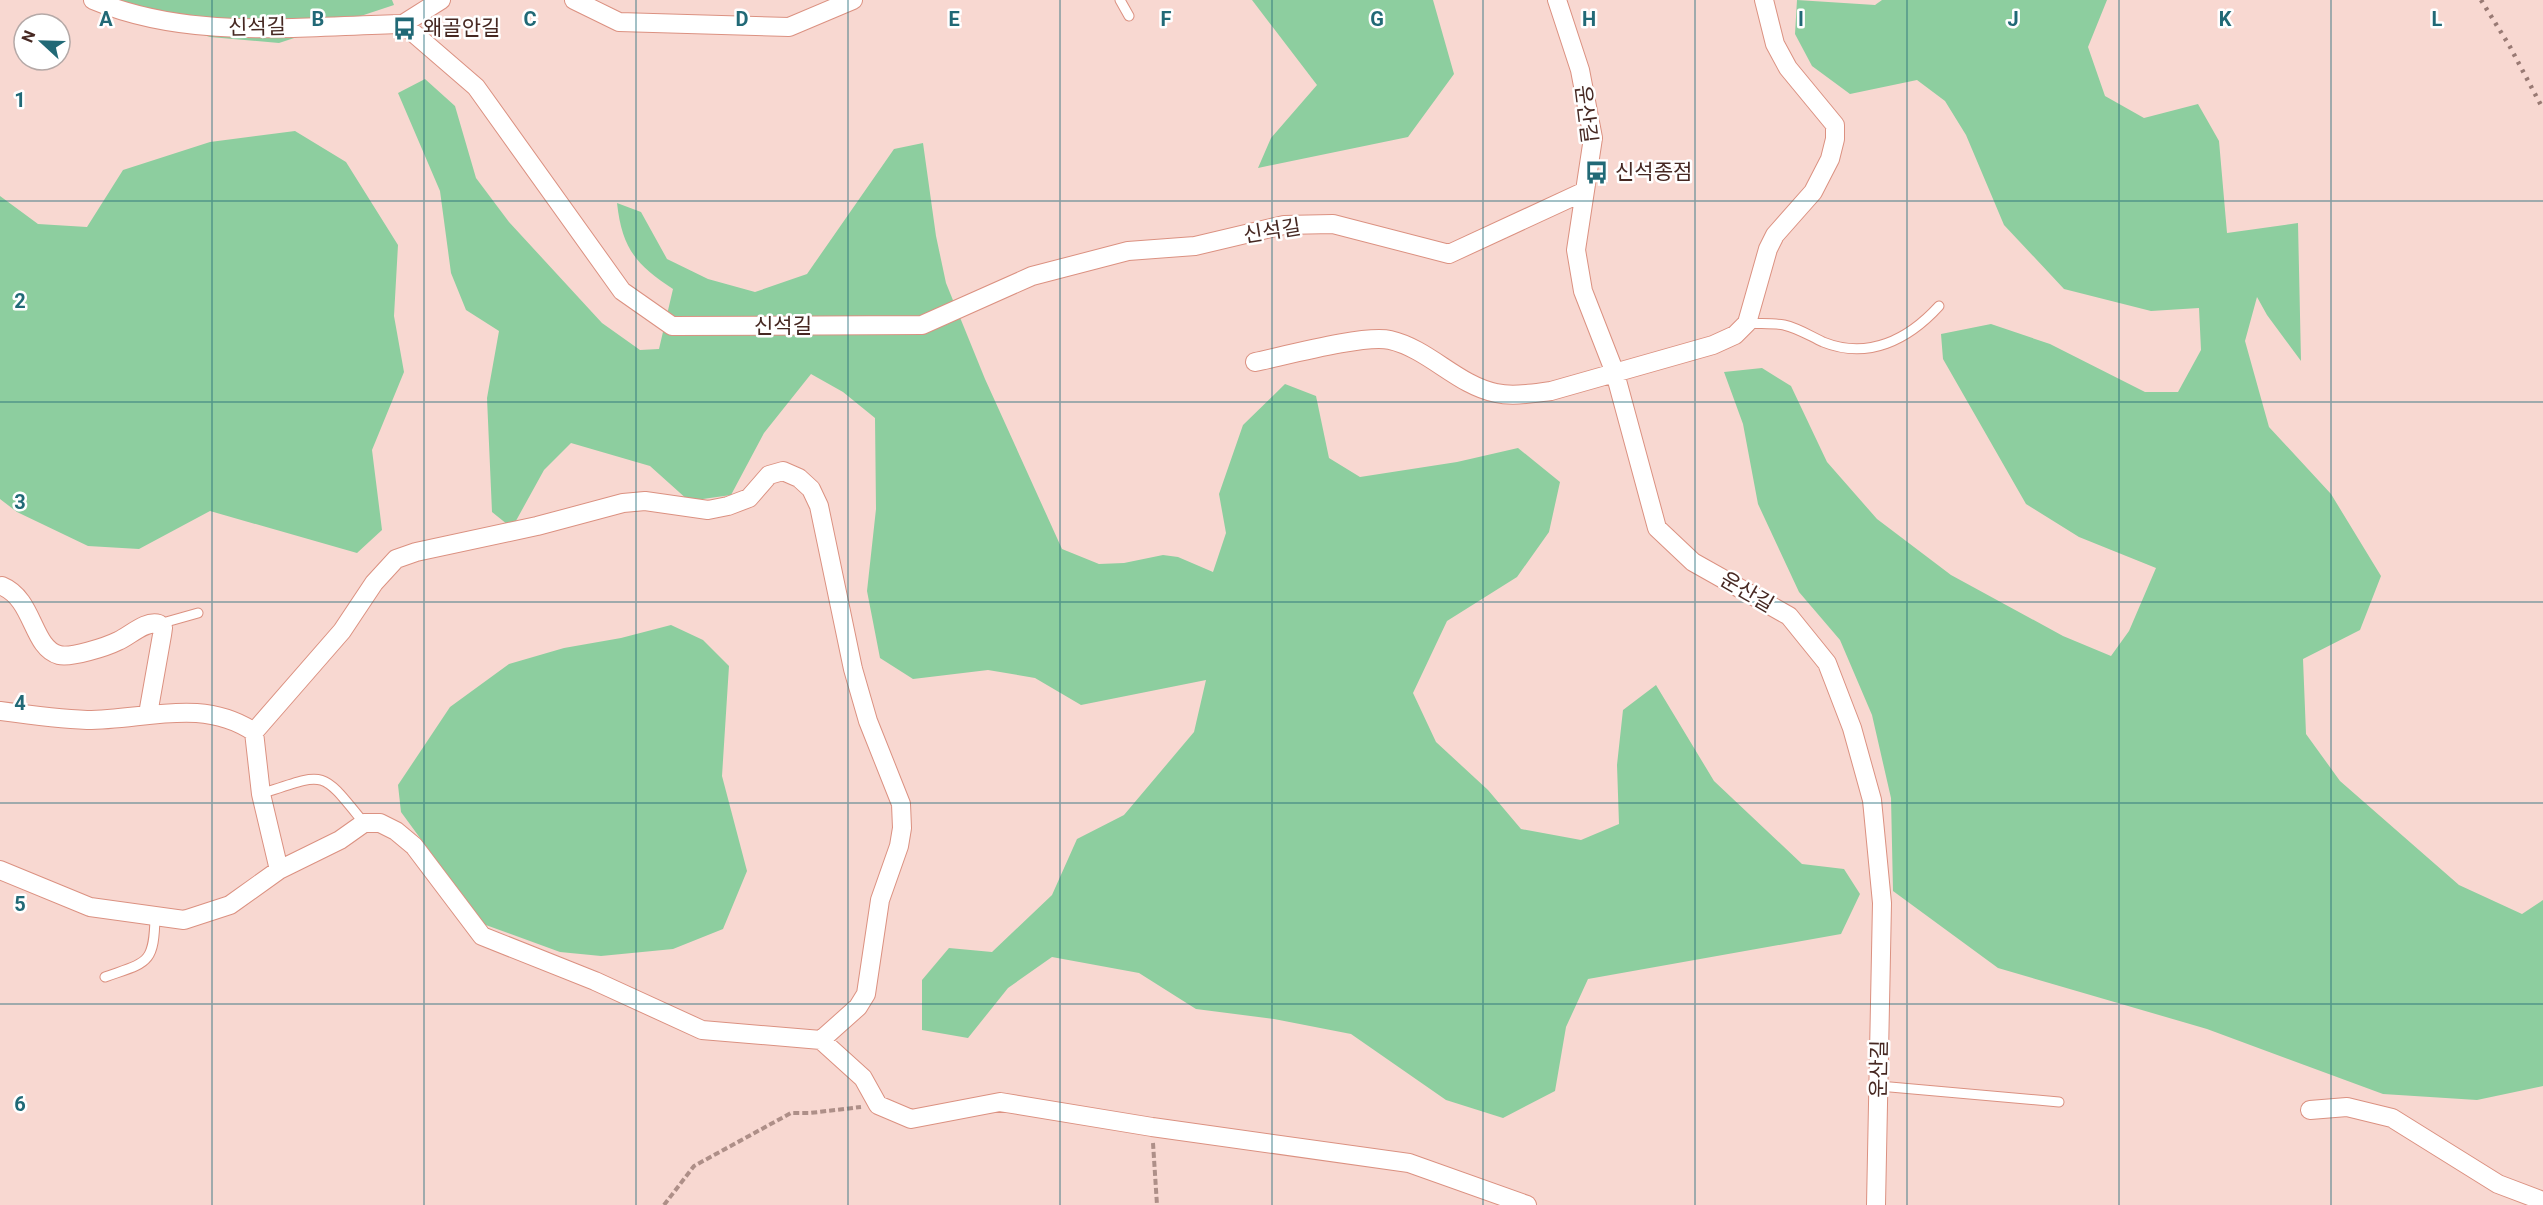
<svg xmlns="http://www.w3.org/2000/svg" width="2543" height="1205" font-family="Roboto,'Noto Sans KR',sans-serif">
<rect width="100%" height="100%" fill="#f8d8d1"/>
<path fill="#8dce9f" d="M107,0h285l2,5 -115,38 -69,-6 -91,-30z
M1252,0h181l21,74 -46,63 -150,31 13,-30 46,-53z
M1797,0l78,5 7,-5h225l-19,47 17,49 39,22 54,-14 21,37 8,92 71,-10 3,138 -34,-46 -10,-18 -12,44 24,86 62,67 50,82 -21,54 -57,29 3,75 34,47 119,104 63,29 21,-14v186l-66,14 -94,-6 -176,-65 -209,-61 -105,-77 -2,-93 -19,-83 -32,-75 -41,-48 -41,-88 -15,-80 -19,-52 38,-4 29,18 36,76 50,57 74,56 112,61 48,20 18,-25 27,-63 -77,-31 -53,-33 -83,-145 -2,-25 50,-10 59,20 95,48h33l23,-42 -2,-42 -48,3 -87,-22 -60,-64 -38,-90 -21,-34 -28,-21 -67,14 -38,-28 -17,-32z
M425,79l30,27 21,72 33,44 93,101 38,27 19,-1 14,-60c-37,-24 -51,-41 -56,-86l24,9 26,47 41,20 47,13 52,-18 87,-125 29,-6 13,93 10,47 39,96 77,170 37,15 25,-1 39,-8 15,2 35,15 13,-39 -7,-39 24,-69 42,-41 31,12 13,62 31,19 97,-15 61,-14 42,34 -11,50 -32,45 -70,44 -34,72 23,49 52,48 33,39 60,11 38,-16 -2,-59 6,-55 33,-25 58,96 88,83 42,5 16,25 -19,40 -253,45 -22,48 -11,64 -52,27 -57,-18 -95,-66 -77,-15 -78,-10 -57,-36 -87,-16 -44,31 -40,50 -46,-8v-50l27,-32 43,4 60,-57 25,-56 47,-24 70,-83 12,-52 -125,25 -46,-27 -47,-8 -75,9 -33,-21 -13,-67 9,-82 -1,-91 -32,-26 -32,-18 -47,59 -33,62 -42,6 -39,-35 -79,-23 -27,27 -32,58 -20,-16 -5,-114 12,-67 -33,-21 -15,-37 -11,-82 -42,-98z
M295,131l51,31 52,83 -4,71 10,56 -32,78 10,80 -25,23 -147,-42 -71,38 -51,-3 -71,-34 -17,-13v-303l38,28 49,3 36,-57 87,-28z
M671,625l32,15 26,26 -7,110 25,95 -24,58 -50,20 -72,7 -41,-4 -77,-28 -82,-112 -3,-27 52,-78 59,-43 55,-16 57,-10z"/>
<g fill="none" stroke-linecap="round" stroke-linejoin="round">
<defs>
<path id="service" d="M1120,0l9,16
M1747,323c12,1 25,0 37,2 14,3 26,11 39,17 45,18 85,-2 116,-36
M159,624l39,-11
M261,794c66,-22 59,-25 103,29
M105,977c42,-15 49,-12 50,-60
M1879,1086l180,16"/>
<path id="minor" d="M93,0c97,41 207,26 310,24l73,63 146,204 50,35 250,-1 110,-49 96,-25 67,-5 89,-21 49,-1 116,30 134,-62
M574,0l45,22 170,5 64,-27
M1557,0l23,70 13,68 -17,112 7,41 32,82 42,155 36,34 96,54 38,47 25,65 20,72 10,103 -6,302
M403,24l38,-24
M1255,362c29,-6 110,-28 135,-22 39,9 67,45 106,53 17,4 38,0 55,-2l162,-46 22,-10 12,-12 21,-74 7,-14 38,-43 17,-33 5,-20v-14l-47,-57 -13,-24 -11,-44
M2,586c32,13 30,62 57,69 12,3 47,-8 59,-14 12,-5 27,-21 41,-17l4,4 -1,7 -14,79
M0,711c29,4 58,8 87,9 58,0 115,-23 167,12l7,62 18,76
M254,732l88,-101 32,-48 22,-24 20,-7 121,-26 86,-23 22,-2 63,9 20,-4 21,-8 20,-23 14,-4 16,7 12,11 8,17 34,163 15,52 33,83 1,24 -3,18 -19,54 -14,94 -8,13 -37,33
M0,870l90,37 94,13 46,-15 49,-35 61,-30 24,-17h16l16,8 18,15 68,90 113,45 107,49 119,10 42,38 15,27 33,14 89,-17 152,25 257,36 118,42
M2310,1110l37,-3 45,11 106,66 45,17"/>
</defs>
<use href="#service" stroke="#db9181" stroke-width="11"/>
<use href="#minor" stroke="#db9181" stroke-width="20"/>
<path stroke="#ae8f88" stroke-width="4" stroke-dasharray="6 3" stroke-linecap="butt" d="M1153,1143l4,62
M664,1205l30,-39 97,-53h19l51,-6"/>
<use href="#service" stroke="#fff" stroke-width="9"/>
<use href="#minor" stroke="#fff" stroke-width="18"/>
<path stroke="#997a74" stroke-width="4.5" stroke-dasharray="3 6" stroke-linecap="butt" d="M2481,0l28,45 34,64"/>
</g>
<path fill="none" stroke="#216976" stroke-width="1.5" stroke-opacity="0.55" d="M212,0v1205M424,0v1205M636,0v1205M848,0v1205M1060,0v1205M1272,0v1205M1483,0v1205M1695,0v1205M1907,0v1205M2119,0v1205M2331,0v1205M0,201h2543M0,402h2543M0,602h2543M0,803h2543M0,1004h2543"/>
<defs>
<symbol id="bus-bare" viewBox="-9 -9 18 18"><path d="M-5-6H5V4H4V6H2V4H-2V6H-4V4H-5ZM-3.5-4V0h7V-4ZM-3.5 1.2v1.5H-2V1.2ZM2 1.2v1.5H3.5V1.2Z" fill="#216976" stroke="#fff" stroke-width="2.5" paint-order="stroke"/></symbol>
</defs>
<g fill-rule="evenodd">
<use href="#bus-bare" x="388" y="12" width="33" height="33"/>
<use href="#bus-bare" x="1580" y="156" width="33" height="33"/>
</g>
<g text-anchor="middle" stroke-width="5" stroke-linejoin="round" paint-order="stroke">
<g font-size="21" fill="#462822" stroke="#fff">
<text transform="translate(257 27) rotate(-1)" y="7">신석길</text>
<text transform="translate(1586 114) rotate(83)" y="7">운산길</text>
<text transform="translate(1272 231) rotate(-9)" y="7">신석길</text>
<text x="783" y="333">신석길</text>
<text transform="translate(1747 592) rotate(30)" y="7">운산길</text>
<text transform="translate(1879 1069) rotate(-89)" y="7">운산길</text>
</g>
<g font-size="21" fill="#462822" stroke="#fff" text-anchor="start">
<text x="423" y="35">왜골안길</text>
<text x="1615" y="179">신석종점</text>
</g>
</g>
<g font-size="20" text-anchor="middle" font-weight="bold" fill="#216976" stroke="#fff" stroke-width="5" stroke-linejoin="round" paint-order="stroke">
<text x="106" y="26">A</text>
<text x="318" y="26">B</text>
<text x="530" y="26">C</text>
<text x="742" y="26">D</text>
<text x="954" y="26">E</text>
<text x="1166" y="26">F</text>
<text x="1377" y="26">G</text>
<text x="1589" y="26">H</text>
<text x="1801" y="26">I</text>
<text x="2013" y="26">J</text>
<text x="2225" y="26">K</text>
<text x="2437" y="26">L</text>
<text x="20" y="107">1</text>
<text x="20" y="308">2</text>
<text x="20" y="509">3</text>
<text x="20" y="710">4</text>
<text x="20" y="911">5</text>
<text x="20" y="1111">6</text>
</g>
<g transform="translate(42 42) rotate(292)"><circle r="28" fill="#ffffff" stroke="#b5a9a7" stroke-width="1.5"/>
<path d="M0-4.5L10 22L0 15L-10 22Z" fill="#216976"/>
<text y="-9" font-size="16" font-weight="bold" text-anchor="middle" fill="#462822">N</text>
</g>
</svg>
